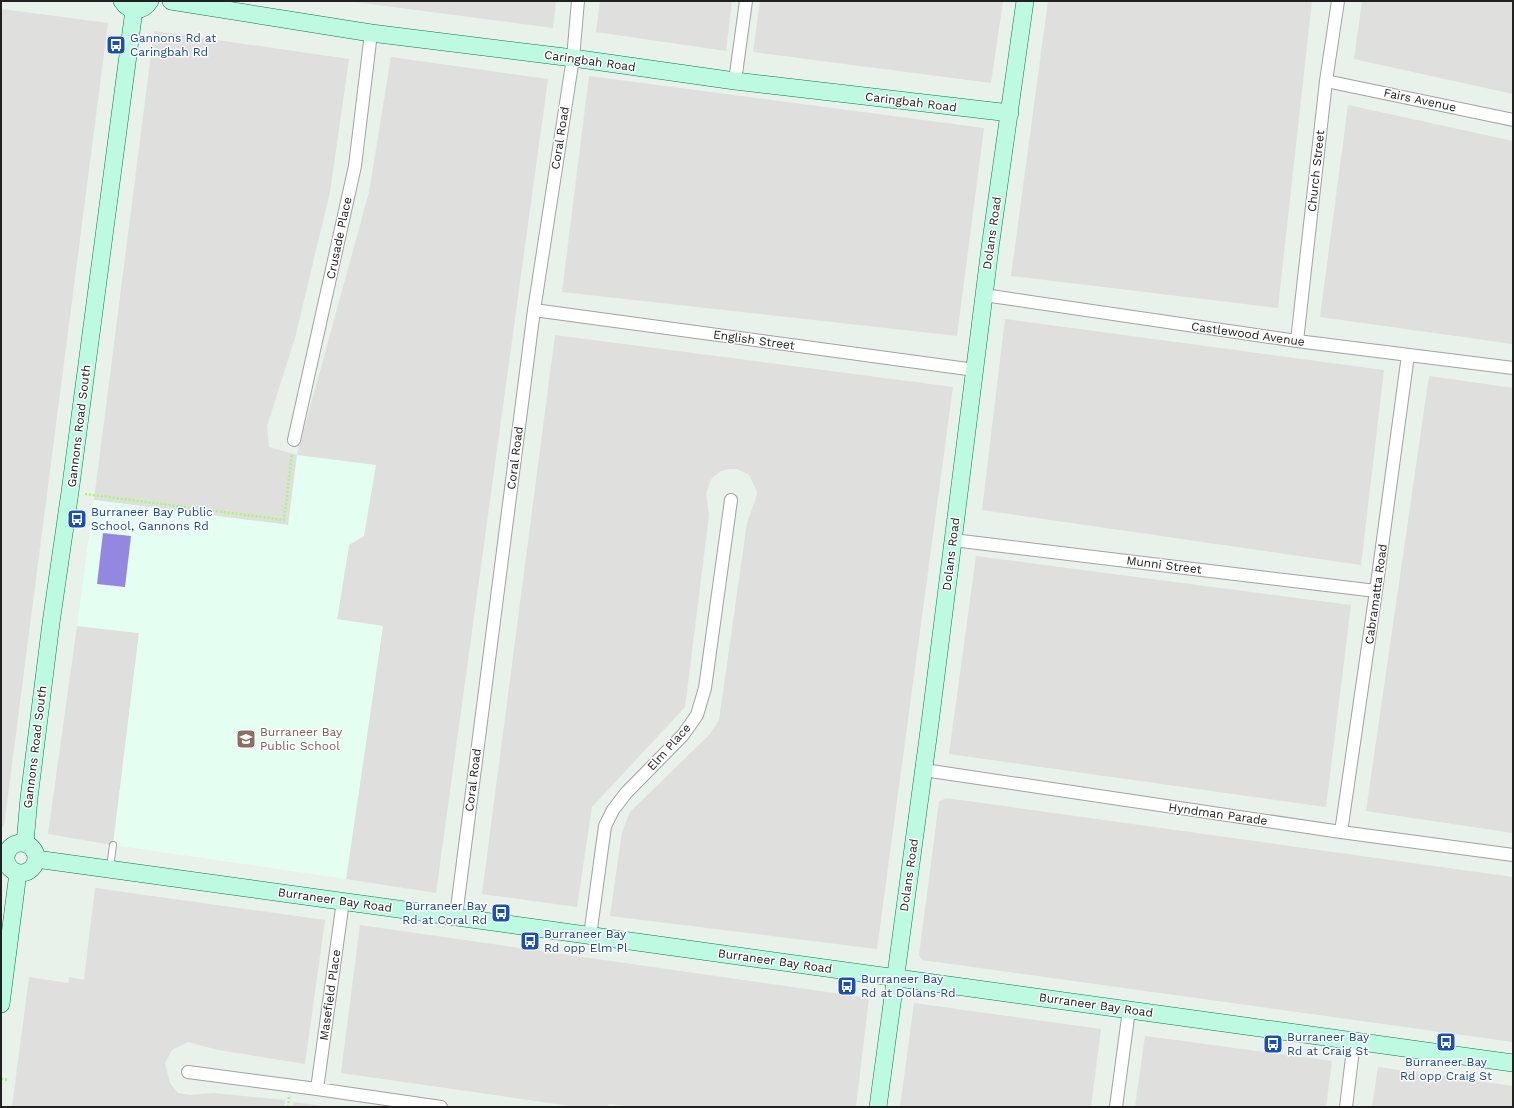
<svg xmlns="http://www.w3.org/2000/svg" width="1514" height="1108" font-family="'Work Sans',sans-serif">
<rect width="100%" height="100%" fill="#e8f1ea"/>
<path fill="#dfdfde" d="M347,1h209l-3,27z
M600,1h132l-6,50 -130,-19z
M760,1h243l-12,82 -238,-31z
M1048,1h264l-34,307 -267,-32z
M1362,1h151v93l-159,-35z
M1,9l107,14 -104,803 -3,2z
M154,31l195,28 -19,133 -35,146 -28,88 2,21 28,8 72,-263 22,-135 157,22 -112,814 -90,-14 37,-253 -46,-6 12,-76 -61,-19 -194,-25z
M589,76l395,52 -27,208 -395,-44z
M1348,105l165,36v203l-193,-27z
M1005,319l379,51 -23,195 -379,-55z
M555,335l398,52 -76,562 -267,-33 12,-84 8,-20 80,-78 9,-14 28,-197 9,-25 1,-6 -8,-17 -12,-6h-8l-8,2 -9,7 -3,7 -3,9 3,21 -24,192 -93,100 -15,100 -95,-13z
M1429,376l84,12v445l-147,-22z
M976,556l375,49 -25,202 -377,-53z
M77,626l62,7 -26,212 -65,-11z
M946,798l567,79v165l-591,-82 -3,-5 20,-153z
M95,888l230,32 -20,144 -87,-14 -30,-8 -16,8 -7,13 5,20 8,10 12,2 24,-2 71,7 -1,7h-272l17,-130 39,6 1,-6 15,3z
M360,925l509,73 -13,109h-225l-22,-3 -2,3h-30l-236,-34z
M914,1003l187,26 -10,78h-191z
M1145,1036l187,25 -6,46h-191z
M1378,1067l135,19v21h-141z
M293,1102l37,5h-38z"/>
<path fill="#e4fff2" d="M297,455l79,10 -12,71 -15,9 -12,74 46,7 -37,253 -233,-34 26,-212 -62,-7 17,-126 194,25z"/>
<path fill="#9487e0" d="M103,533l28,3 -6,51 -28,-3z"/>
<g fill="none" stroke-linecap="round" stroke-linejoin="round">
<defs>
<path id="lane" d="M110,867l3,-22"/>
<path id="street" d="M735,81l11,-80
M1326,81l187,39
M984,295l313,46 216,27
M534,310l441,60
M1297,341l29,-260 12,-80
M294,440l61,-274 16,-133
M953,540l423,51
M924,770l417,62 172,23
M1341,832l35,-241 32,-236
M343,901l-26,188 124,18
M456,916l78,-606 39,-252 5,-57
M590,936l15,-110 8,-16 13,-17 57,-58 14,-20 8,-27 26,-188
M188,1072l129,17
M1116,1107l13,-97
M1346,1107l8,-66"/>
<path id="secondary" d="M122,1c8,12 21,11 28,0
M171,1l200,32 202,25 162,23 275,32
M6 858a15 15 0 1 1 30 0a15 15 0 1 1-30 0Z
M25,843l4,-45 22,-175 19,-131 64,-482
M36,859l1477,204
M1,1004l17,-131
M878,1107l52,-384 60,-475 35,-247"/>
</defs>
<use href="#lane" stroke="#a2a2a2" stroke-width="8"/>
<use href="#street" stroke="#a2a2a2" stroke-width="14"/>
<use href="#secondary" stroke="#057b51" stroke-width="18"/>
<path stroke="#a3fa71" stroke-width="2.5" stroke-dasharray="2 2" stroke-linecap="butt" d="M85,494l199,26 8,-67
M1,1079l8,1
M288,1107l1,-10"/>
<use href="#lane" stroke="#fff" stroke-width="6"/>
<use href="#street" stroke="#fff" stroke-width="12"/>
<use href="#secondary" stroke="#befae1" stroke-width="17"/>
</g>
<defs>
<symbol id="bus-square" viewBox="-11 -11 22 22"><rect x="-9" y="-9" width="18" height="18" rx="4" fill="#1a4fb4" stroke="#fff"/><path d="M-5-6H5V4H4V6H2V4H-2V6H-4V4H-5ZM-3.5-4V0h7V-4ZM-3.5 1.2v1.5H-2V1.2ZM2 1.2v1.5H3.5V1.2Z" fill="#fff"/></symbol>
<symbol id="school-square" viewBox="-11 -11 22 22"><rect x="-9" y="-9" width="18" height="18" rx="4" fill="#8d6e63" stroke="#fff"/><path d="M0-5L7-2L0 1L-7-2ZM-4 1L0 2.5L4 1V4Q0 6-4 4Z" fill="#fff"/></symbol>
</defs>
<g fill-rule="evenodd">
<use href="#bus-square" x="105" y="34" width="22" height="22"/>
<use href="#bus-square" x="66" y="508" width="22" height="22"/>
<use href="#school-square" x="235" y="728" width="22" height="22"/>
<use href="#bus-square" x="490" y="902" width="22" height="22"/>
<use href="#bus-square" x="519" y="930" width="22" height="22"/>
<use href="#bus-square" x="836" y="975" width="22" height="22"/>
<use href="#bus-square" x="1435" y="1031" width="22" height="22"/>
<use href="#bus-square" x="1262" y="1033" width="22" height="22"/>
</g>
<g text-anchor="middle" stroke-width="3" stroke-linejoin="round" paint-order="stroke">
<g font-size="12" fill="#164399" stroke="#fff" text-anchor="start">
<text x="130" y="42">Gannons Rd at<tspan x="130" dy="14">Caringbah Rd</tspan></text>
<text x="91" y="516">Burraneer Bay Public<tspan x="91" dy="14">School, Gannons Rd</tspan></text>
<text x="487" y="910" text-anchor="end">Burraneer Bay<tspan x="487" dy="14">Rd at Coral Rd</tspan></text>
<text x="544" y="938">Burraneer Bay<tspan x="544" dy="14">Rd opp Elm Pl</tspan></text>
<text x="861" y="983">Burraneer Bay<tspan x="861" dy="14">Rd at Dolans Rd</tspan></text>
<text x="1287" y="1041">Burraneer Bay<tspan x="1287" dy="14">Rd at Craig St</tspan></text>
<text x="1446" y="1066" text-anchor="middle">Burraneer Bay<tspan x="1446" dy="14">Rd opp Craig St</tspan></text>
</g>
<g font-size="12" fill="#212121" stroke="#fff">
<text transform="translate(590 61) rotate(8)" y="4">Caringbah Road</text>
<text transform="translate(1420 100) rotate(12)" y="4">Fairs Avenue</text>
<text transform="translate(911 102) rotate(7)" y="4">Caringbah Road</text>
<text transform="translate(560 138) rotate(-81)" y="4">Coral Road</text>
<text transform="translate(1316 171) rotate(-84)" y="4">Church Street</text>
<text transform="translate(992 233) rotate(-82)" y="4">Dolans Road</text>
<text transform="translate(339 238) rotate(-78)" y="4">Crusade Place</text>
<text transform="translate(1248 334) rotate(8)" y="4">Castlewood Avenue</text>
<text transform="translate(754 340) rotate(8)" y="4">English Street</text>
<text transform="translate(79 426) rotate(-83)" y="4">Gannons Road South</text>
<text transform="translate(515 458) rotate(-83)" y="4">Coral Road</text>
<text transform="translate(951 554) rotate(-83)" y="4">Dolans Road</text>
<text transform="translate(1164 565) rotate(7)" y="4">Munni Street</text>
<text transform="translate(1376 594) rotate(-82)" y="4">Cabramatta Road</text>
<text transform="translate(35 747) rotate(-83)" y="4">Gannons Road South</text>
<text transform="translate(669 747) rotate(-48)" y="4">Elm Place</text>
<text transform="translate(473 780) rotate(-83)" y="4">Coral Road</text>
<text transform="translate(1218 814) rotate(8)" y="4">Hyndman Parade</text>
<text transform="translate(909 875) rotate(-82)" y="4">Dolans Road</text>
<text transform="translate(335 900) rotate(8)" y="4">Burraneer Bay Road</text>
<text transform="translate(775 961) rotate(8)" y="4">Burraneer Bay Road</text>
<text transform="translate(330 995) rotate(-82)" y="4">Masefield Place</text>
<text transform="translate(1096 1005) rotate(8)" y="4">Burraneer Bay Road</text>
</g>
<g font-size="12" fill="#785e54" stroke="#fff" text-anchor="start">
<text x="260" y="736">Burraneer Bay<tspan x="260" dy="14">Public School</tspan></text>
</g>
</g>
<rect width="1514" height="1108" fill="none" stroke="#212121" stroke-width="4"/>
</svg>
